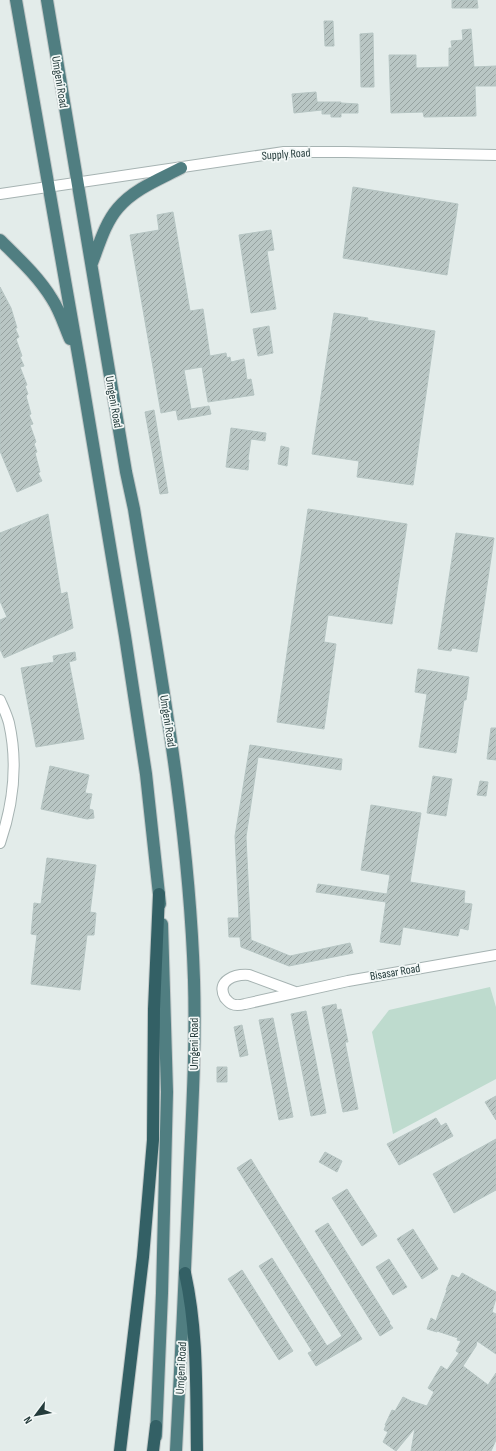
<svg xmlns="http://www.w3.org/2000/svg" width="496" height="1451" font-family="'Sofia Sans Condensed',sans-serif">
<defs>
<pattern id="building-hatch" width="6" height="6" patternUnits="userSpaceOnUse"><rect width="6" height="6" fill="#b9c6c4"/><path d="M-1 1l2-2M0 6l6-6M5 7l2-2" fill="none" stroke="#96a2a0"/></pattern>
</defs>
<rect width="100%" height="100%" fill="#e3ecea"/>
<path fill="#bedbce" d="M490,987l6,20v72l-103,55 -21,-102 17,-22z"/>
<path fill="url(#building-hatch)" stroke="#b6c5c3" d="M452,0h25l1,8h-26z
M324,21h9l1,25h-9z
M471,29l3,38 22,-1v20h-21l1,30 -52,1 -1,-5 -32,1 -2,-58h27v13l33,-1v-19h3l-1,-7 12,-1 -1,-10z
M373,33l1,54h-13l-1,-53z
M316,92l1,10h24v1l17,1v9h-17v4h-10v-3h-9v-4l-28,3 -2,-19z
M353,187l105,17 -11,71 -104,-17z
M173,212l17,99 13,-2 7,47 16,-3 1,5 3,-1 1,5 13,-3 3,21 4,-1 3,16 -46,7 -6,-35 -18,3 7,39 18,-3 2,8 -33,6 -2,-10 -15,3 -31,-178 29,-5 -2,-15z
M271,230l3,20 -7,1 9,58 -25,4 -12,-78z
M0,287l11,21 6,20h-2l4,9 -3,2 6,17 -2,1 4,9 -4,1 7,18 -2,1 3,8 -2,2 5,18 -2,1 4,9 -3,1 6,17 -2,2 3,8 -2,1 5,19 -2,1 4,8 -25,11 -17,-41z
M334,313l34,5 -1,2 68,11 -22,154 -56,-8 2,-16 -47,-7z
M269,326l4,27 -15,3 -5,-27z
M154,410l14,83 -8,1 -15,-82z
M231,428l35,5 -1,8 -14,-2 -3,20 1,1 -1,10 -22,-3z
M281,446l8,2 -2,18 -9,-2z
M308,509l99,15 -15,100 -64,-9 -4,27 12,2 -12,85 -47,-7z
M48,514l13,80 6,-2 6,36 -69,30 -4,-9v-29l7,-3 -7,-16v-68z
M456,533l38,5 -17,114 -25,-4 -1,3 -13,-2z
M75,652l1,8 -7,2 15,77 -48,8 -15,-79 33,-6 -1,-6z
M418,669l51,8 -3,23h-2l-8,53 -37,-6 8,-53 -12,-2z
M491,728h5v32l-9,-1z
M250,745l92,14 -1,11 -83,-13 -12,80 5,103 39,16 60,-13 3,10 -64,13 -48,-19 -1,-10h-11l-1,-19h11l-4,-82z
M50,766l39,9 -4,18 7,1 -3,15 4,1 1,8 -7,1 -46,-10z
M433,776l19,3 -6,37 -19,-3z
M480,781l8,1 -2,14 -9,-1z
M371,805l50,8 -11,69 55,9 -1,12 8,1 -4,26 -8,-2 -2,8 -55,-9 -3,18 -20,-3 6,-40 -70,-10 2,-8 69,10 3,-19 -29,-5z
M47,858l49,7 -6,47 6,1 -2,22h-7l-7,55 -49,-6 6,-49 -6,-1 3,-31 7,1z
M336,1004l1,6 4,-1 7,33h-3l13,67 -15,3 -21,-105z
M306,1011l20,102 -15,3 -20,-102z
M273,1018l20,99 -14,3 -20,-100z
M242,1025l6,30 -8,2 -6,-30z
M217,1067h10v15h-10z
M496,1096v24l-11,-18z
M436,1118l5,8 5,-3 7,13 -54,29 -12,-21z
M496,1139v51l-42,23 -21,-39z
M325,1152l17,9 -5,11 -18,-10z
M251,1159l111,180 -46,27 -8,-13 4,-2 -53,-85 13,-8 55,88 15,-10 -105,-168z
M347,1189l30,47 -15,10 -30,-48z
M328,1223l62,99 -1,1 4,5 -13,8 -65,-105z
M413,1229l25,40 -16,10 -25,-40z
M389,1259l18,28 -14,8 -17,-28z
M242,1270l51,81 -14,9 -51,-81z
M462,1273l34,19v6l-4,14 4,2v40l-19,-13 -1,5 -13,20 25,19 8,-12v67l-5,11h-80l4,-23 -19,23 -13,-9 5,-10 -4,-2 2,-5h-1l7,-15 3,1 8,-14 8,4 16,5 7,-14 -6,-4 13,-22 6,4 12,-17 -3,-2 5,-10 -4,-1 1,-2 -21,-7v1l-10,-3 4,-11 5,3 11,-31h-1l6,-15 7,3z"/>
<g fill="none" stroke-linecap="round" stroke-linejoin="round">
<defs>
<path id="minor" d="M0,194l284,-42h61l151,3
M0,700c3,7 7,15 9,23 9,40 4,82 -9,120
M295,992l-46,-17c-13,-1 -34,5 -24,23 2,2 4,5 7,6 4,2 9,1 13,0l103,-23 148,-26"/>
<path id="trunk" d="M16,0l64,366 45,270 21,138 14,130
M47,0l79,472 8,37c25,156 55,313 60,471 2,67 -2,134 -5,200 -4,90 -8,181 -13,271
M0,240c18,18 38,36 52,59 8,12 12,26 18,40
M92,263c7,-18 13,-40 26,-55 16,-19 42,-29 63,-40
M156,1436l6,-143 5,-201 -5,-168"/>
<path id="motorway" d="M185,1273c13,59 11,118 12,178
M120,1451l23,-194 10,-117 1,-131 5,-115
M153,1451l3,-25"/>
</defs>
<use href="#minor" stroke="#a6b3b2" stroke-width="12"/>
<use href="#trunk" stroke="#c2c8c8" stroke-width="14"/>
<use href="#motorway" stroke="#c2c8c8" stroke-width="14"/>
<use href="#minor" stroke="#fff" stroke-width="10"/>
<use href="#trunk" stroke="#507e81" stroke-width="12"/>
<use href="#motorway" stroke="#336065" stroke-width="12"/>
</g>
<g text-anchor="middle" stroke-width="3.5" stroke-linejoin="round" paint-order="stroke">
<g font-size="12" fill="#243b3b" stroke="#f3f8f7">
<text transform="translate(60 82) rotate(81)" y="4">Umgeni Road</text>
<text transform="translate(286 154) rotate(-4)" y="4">Supply Road</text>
<text transform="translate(114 402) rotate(80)" y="4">Umgeni Road</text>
<text transform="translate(168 721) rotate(81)" y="4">Umgeni Road</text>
<text transform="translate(395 972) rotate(-10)" y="4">Bisasar Road</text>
<text transform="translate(194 1044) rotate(-90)" y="4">Umgeni Road</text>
<text transform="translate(181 1368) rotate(-87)" y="4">Umgeni Road</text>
</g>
</g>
<g transform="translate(36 1415) rotate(238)" stroke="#f3f8f7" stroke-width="3" paint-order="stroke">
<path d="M0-3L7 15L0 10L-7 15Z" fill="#243b3b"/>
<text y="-6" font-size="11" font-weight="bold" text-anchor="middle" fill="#243b3b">N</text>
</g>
</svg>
